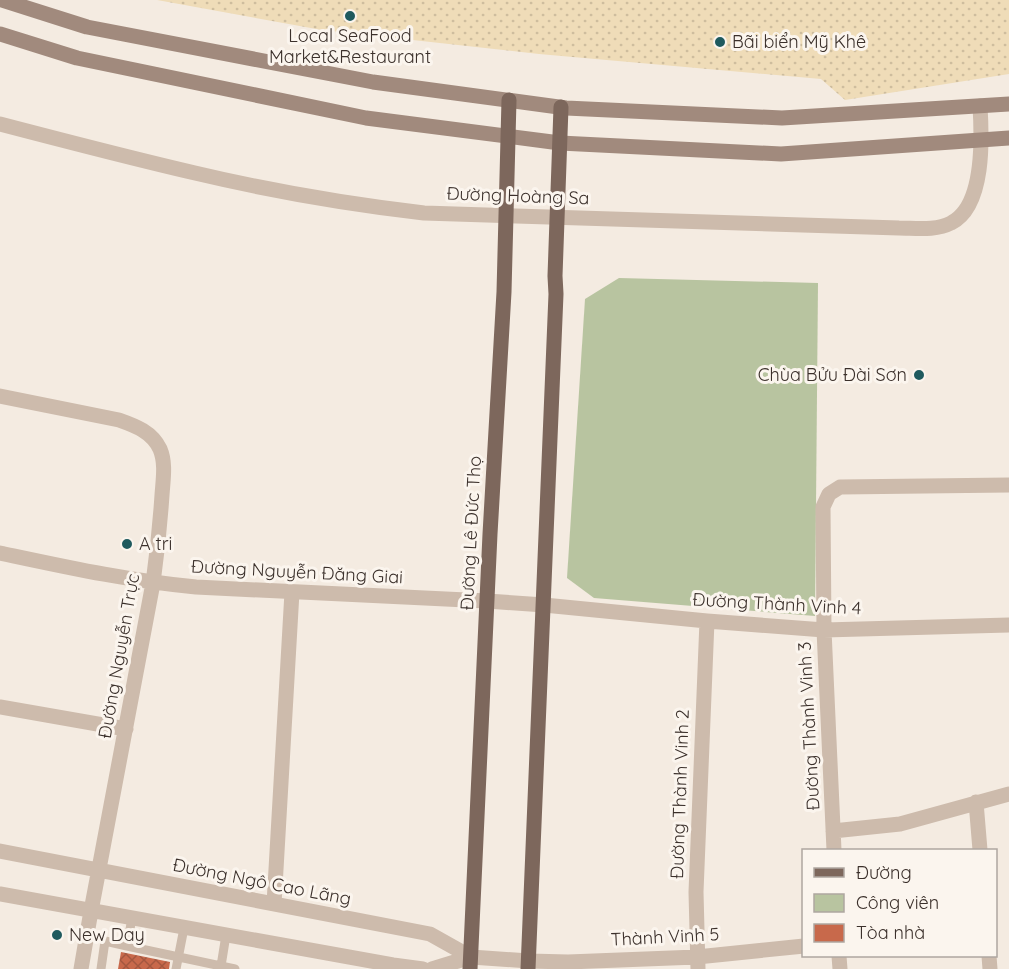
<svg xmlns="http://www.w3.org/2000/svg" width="1009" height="969" font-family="Quicksand,sans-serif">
<defs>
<pattern id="sand-dots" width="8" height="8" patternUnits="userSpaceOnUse" patternTransform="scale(1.5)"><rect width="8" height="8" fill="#efdcb8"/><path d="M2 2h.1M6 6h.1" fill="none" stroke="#cebd9e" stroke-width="1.8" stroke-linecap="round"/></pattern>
<pattern id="building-cross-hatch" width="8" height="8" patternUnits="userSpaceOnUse" patternTransform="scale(1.5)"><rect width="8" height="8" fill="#c8694b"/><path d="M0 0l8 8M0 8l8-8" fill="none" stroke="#a4573f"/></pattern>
</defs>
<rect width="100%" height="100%" fill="#f4ebe1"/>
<path fill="#b8c4a0" d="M619,278l199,5 -3,333 -221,-18 -27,-20 18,-279z"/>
<path fill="url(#sand-dots)" d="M157,0h852v74l-164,26 -24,-21 -282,-25 -217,-24z"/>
<path fill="url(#building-cross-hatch)" d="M121,952l49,10 -1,7h-51z"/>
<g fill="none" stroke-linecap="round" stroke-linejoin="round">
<path stroke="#cdbbac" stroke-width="9" d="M127,946l108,23
M221,966l5,-31
M101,969l4,-28 22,5 5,-28
M176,969l8,-41"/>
<path stroke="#cdbbac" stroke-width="15" d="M0,124c65,17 130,34 195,49 76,18 152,31 229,40l475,15c16,0 37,3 52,-5 34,-17 31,-85 29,-117
M0,396l119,24c17,6 33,12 41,29 6,14 3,31 2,46 -2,30 -5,59 -9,88l-62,328 -10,58
M0,553c66,14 129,28 196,34l291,14 57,4 163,16 117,9 185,-5
M0,707l126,22
M976,802l4,48
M833,831l67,-7 109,-30
M834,850l-10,-220 -1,-123 6,-13 11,-7 169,-2
M0,851l430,83 41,23
M0,894l393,71 30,4
M274,904l18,-312
M839,956l1,13
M989,956l1,13
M432,969l39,-12 58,4 39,1 129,-5 107,-11
M698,969l-2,-77 11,-271"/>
<path stroke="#a18a7d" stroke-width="15" d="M2,0l85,27 286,55 193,26 216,10 227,-14
M0,34l77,24 289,60 194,25 221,11 228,-16"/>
<path stroke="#7d675c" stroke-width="15" d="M470,969l20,-435 14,-242 5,-192
M528,969l28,-675 -1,-18 6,-169"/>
</g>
<g fill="#1f5a5e" stroke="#fbf5ee" stroke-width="2">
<circle cx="350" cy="16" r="6"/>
<circle cx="720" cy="42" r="6"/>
<circle cx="919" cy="375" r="6"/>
<circle cx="127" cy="544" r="6"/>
<circle cx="57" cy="935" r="6"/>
</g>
<g text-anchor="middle" stroke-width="6" stroke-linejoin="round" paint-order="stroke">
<g font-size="18" fill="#3b302b" stroke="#fbf5ee" text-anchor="start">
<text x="350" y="42" text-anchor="middle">Local SeaFood<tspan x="350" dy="21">Market&amp;Restaurant</tspan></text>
<text x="732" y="48">Bãi biển Mỹ Khê</text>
<text x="907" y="381" text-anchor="end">Chùa Bửu Đài Sơn</text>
<text x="139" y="550">A tri</text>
<text x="69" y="941">New Day</text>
</g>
<g font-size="18" fill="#3b302b" stroke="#fbf5ee">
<text transform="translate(518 196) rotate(2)" y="6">Đường Hoàng Sa</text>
<text transform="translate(471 533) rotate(-87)" y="6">Đường Lê Đức Thọ</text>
<text transform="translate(297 572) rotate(3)" y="6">Đường Nguyễn Đăng Giai</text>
<text transform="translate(777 604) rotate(3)" y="6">Đường Thành Vinh 4</text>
<text transform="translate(119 656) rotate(-80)" y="6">Đường Nguyễn Trực</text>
<text transform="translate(809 726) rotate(-93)" y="6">Đường Thành Vinh 3</text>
<text transform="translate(680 794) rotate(-88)" y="6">Đường Thành Vinh 2</text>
<text transform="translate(262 882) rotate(11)" y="6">Đường Ngô Cao Lãng</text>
<text transform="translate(665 937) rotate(-3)" y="6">Thành Vinh 5</text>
</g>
</g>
<rect x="802" y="849" width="195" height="108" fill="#fbf5ee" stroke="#aea6a0" stroke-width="1.5"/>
<rect x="814" y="868" width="30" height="9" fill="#7d675c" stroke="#aea6a0" stroke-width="1.5"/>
<text x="856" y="879" font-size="18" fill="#3b302b">Đường</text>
<rect x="814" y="894" width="30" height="18" fill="#b8c4a0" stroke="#aea6a0" stroke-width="1.5"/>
<text x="856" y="909" font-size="18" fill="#3b302b">Công viên</text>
<rect x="814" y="924" width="30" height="18" fill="#c8694b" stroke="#aea6a0" stroke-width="1.5"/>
<text x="856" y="939" font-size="18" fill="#3b302b">Tòa nhà</text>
</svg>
